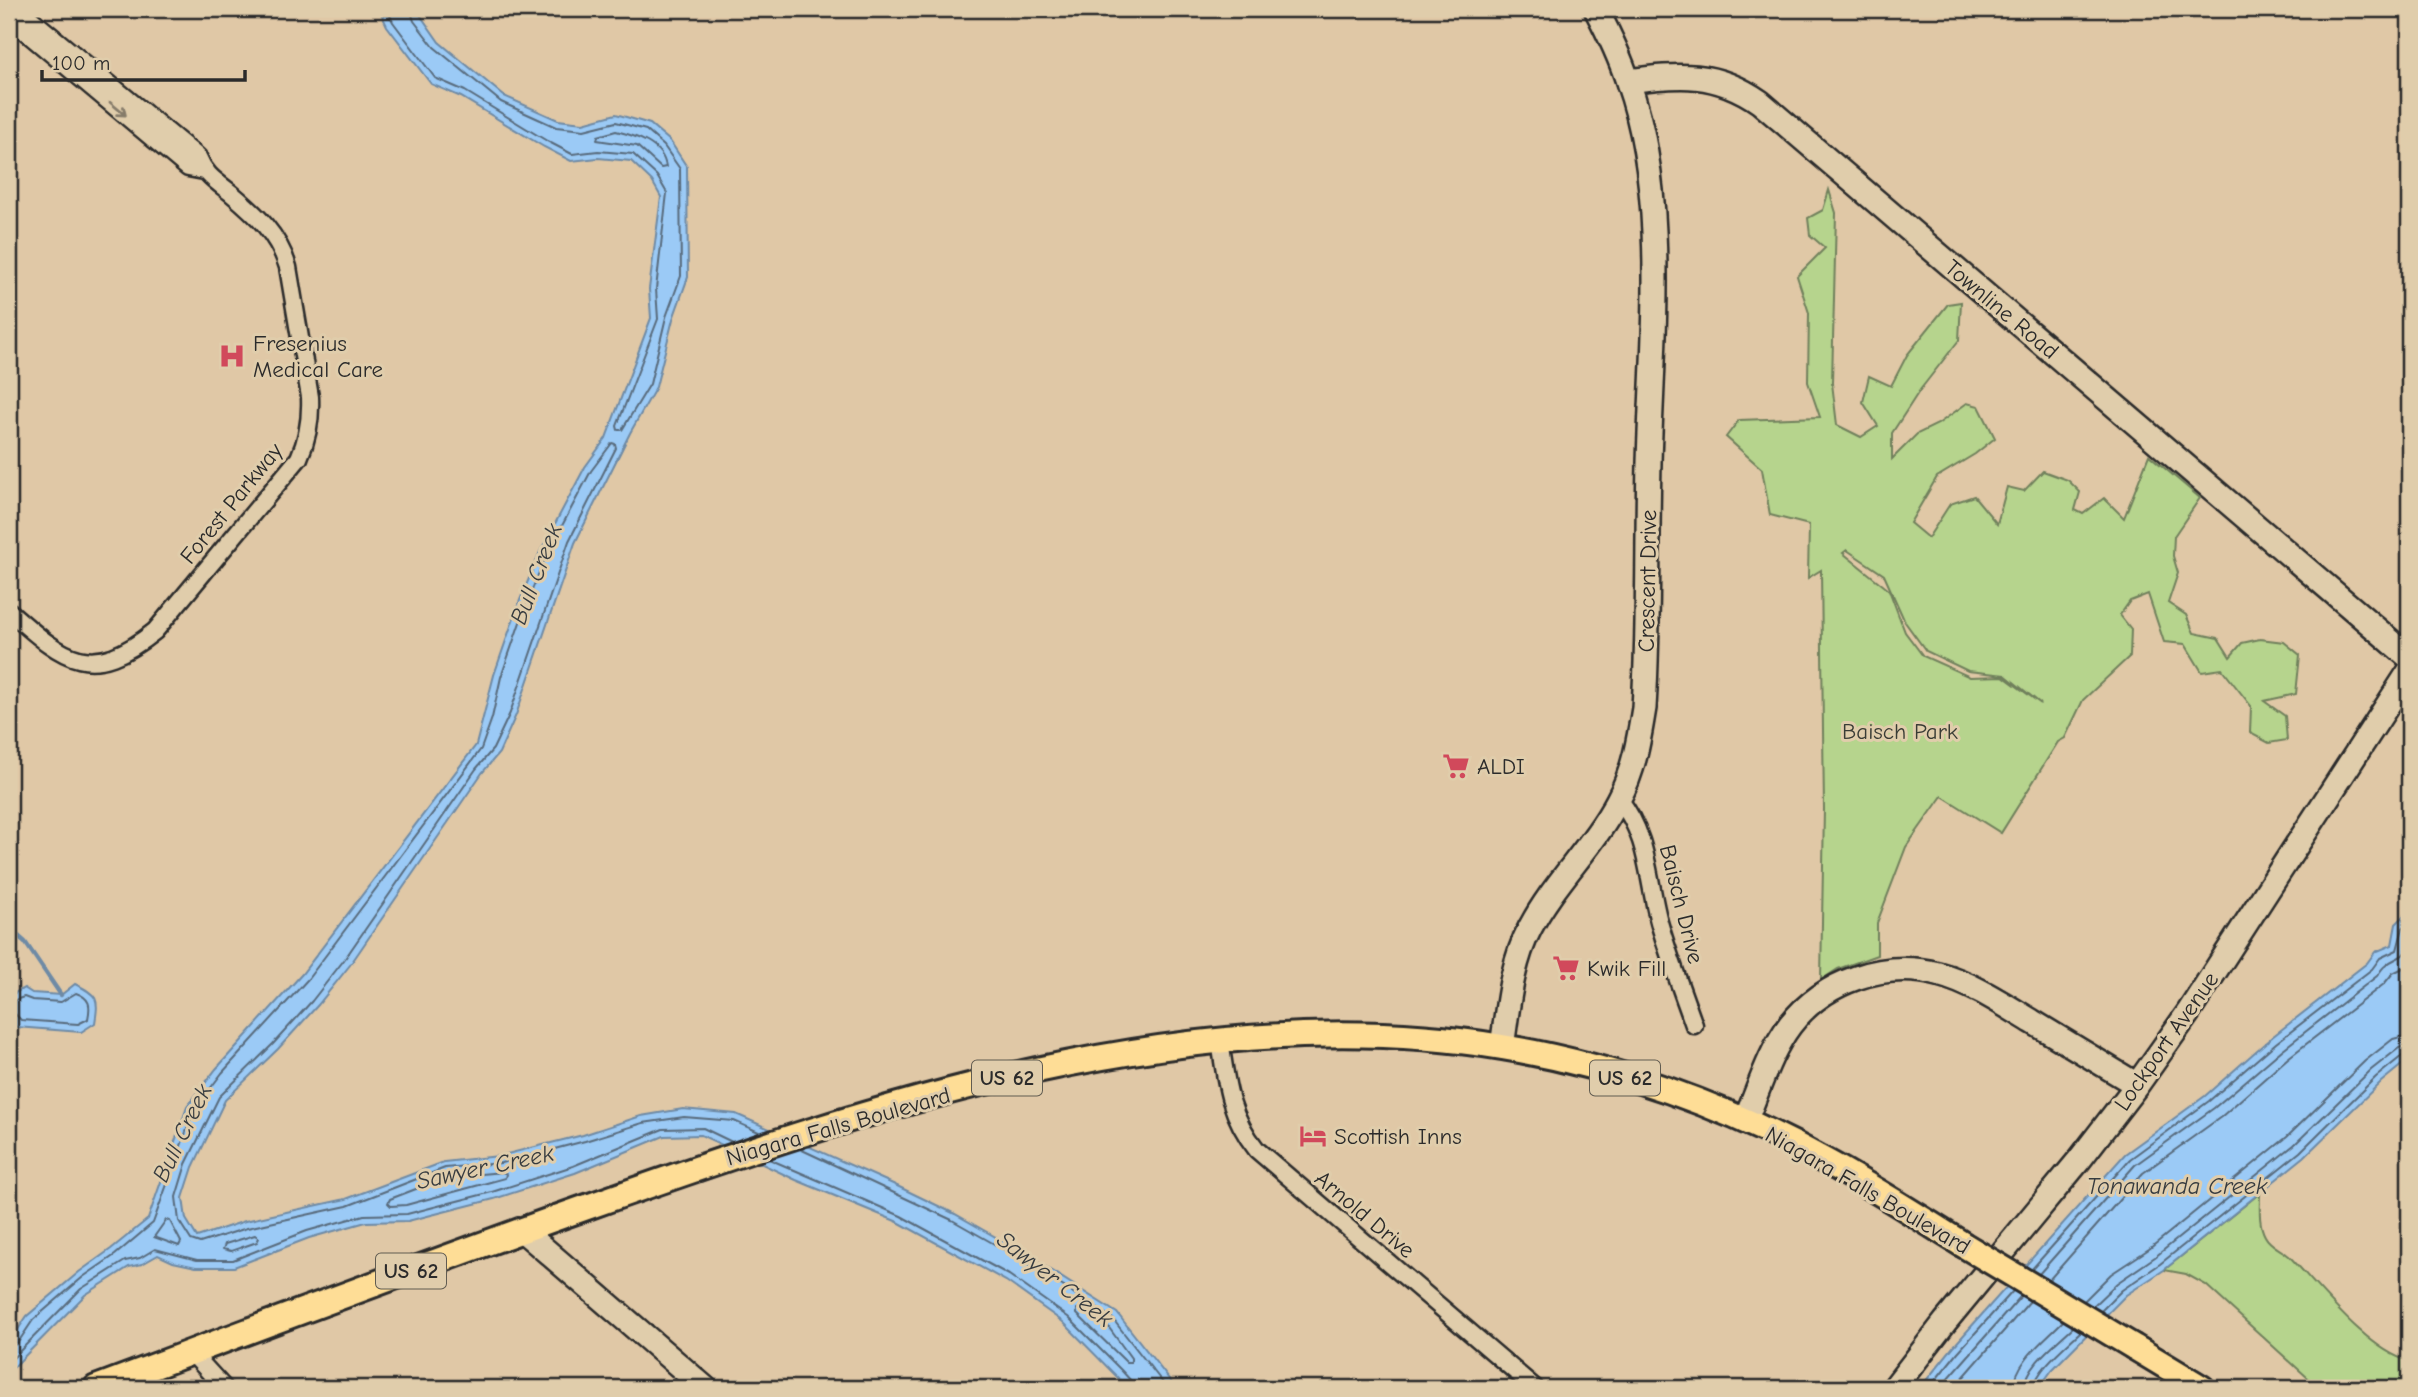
<svg xmlns="http://www.w3.org/2000/svg" width="2418" height="1397" font-family="'Comic Neue',sans-serif">
<rect width="100%" height="100%" fill="#e0c8a6"/>
<filter id="ink" filterUnits="userSpaceOnUse"><feTurbulence type="fractalNoise" baseFrequency=".0143" numOctaves="2"/><feDisplacementMap in="SourceGraphic" scale="14" xChannelSelector="R" yChannelSelector="G"/><feConvolveMatrix kernelMatrix="1 2 1 2 8 2 1 2 1" color-interpolation-filters="sRGB"/></filter>
<g filter="url(#ink)">
<path fill="#b6d48d" stroke="#70805c" stroke-width="2" fill-rule="evenodd" d="M1829,190l7,23 -4,170 5,42 24,12 17,-11 -15,-24 6,-26 22,10 16,-31 41,-51 13,-2 -2,38 -39,50 -28,43v26l25,-25 21,-10 29,-21 12,3 16,32 -20,16 -38,23 -27,46 18,15 22,-34 24,-8 23,28 10,-37 17,4 19,-20 25,9 12,12 -5,18 8,4 21,-16 20,20 25,-63 51,43 -26,38 -1,20 5,17 -10,30 18,12 8,18 24,5 12,19 12,-14 18,-4 24,3 16,13 -4,39 -32,7 21,15 2,24 -18,3 -19,-10 1,-27 -29,-37 -20,3 -17,-28 -21,-2 -16,-48 -18,7 -10,14 11,14 -1,27 -47,44 -18,38 -7,4 -57,91 -59,-37 -36,51 -29,76v32l-39,14 -17,11 3,-171 -3,-239 -13,8 1,-53 -39,-10 -8,-46 -36,-32 13,-17 81,-3 -12,-35 1,-69 -12,-37 28,-28 -15,-13 -2,-17 15,-8zM1847,550l37,25 21,47 21,29 42,20 37,4 36,29 -38,-28 -33,1 -47,-21 -18,-24 -16,-42 -46,-37z
M2260,1193c0,14 -2,30 5,43 5,10 16,13 24,20 30,31 79,95 120,105v27h-90l-113,-103 -20,-11 -22,-4z"/>
<path fill="#9bcaf6" stroke="#6e8aa5" stroke-width="2" d="M379,9h37l23,33 65,54 54,24 25,3 33,-9 34,10 20,17 17,26 1,110 -15,42 -17,68 -26,46 -55,110 -59,172 -17,38 -17,20 -132,192 -32,40 -40,44 -53,51 -32,67 -10,31 3,21 11,18 48,-16 101,-22 98,-37 55,-6 84,-21 58,-19 42,-7 53,5 157,70 62,30 67,38 95,61 59,75h-48l-65,-66 -57,-41 -108,-59 -102,-42 -95,-45 -37,1 -89,37 -81,26 -86,22 -42,1 -57,16 -75,29h-38l-23,-5 -15,-7 -16,9 -13,3 -44,28 -76,77v-29l18,-27 52,-44 32,-23 37,-30 39,-112 29,-38 86,-95 174,-229 18,-70 26,-75 20,-48 45,-85 21,-29 45,-120 -2,-29 12,-92 -9,-16 -21,-20 -33,-3 -27,3 -27,-14 -83,-50 -30,-13 -44,-58z
M2409,911v148l-28,23 -77,75 -140,113 -38,25 -74,75 -13,18h-119l33,-41 172,-193 80,-58 67,-59 95,-74 8,-11 17,-7 4,-21z
M75,984c23,11 24,14 20,39l-14,9 -65,-5 -7,-11 2,-21 13,-7 8,5 29,2z"/>
<g fill="none" stroke-linecap="round" stroke-linejoin="round">
<path stroke="#586b7c" stroke-width="2" d="M387,9l6,13 42,56 30,13 82,50 25,13 26,-3 35,3 24,22 10,17 -11,96 2,30 -41,107 1,4h4l28,-46 16,-67 15,-41 -1,-107 -16,-23 -18,-16 -30,-8 -32,8 -28,-3 -55,-25 -67,-55 -20,-26 -4,-12
M616,131c20,5 47,13 50,36l-5,1 -24,-22 -40,-6 1,-4z
M9,1002l15,-5 8,3 29,2 15,-9c14,5 15,12 12,26l-10,5 -57,-4 -6,-6 -6,-1
M800,1149l152,71 67,38 93,60 55,70
M769,1159l132,57 108,59 59,42 53,53 11,12 1,6
M503,1172l3,2 -1,4 -99,27 -15,1 -3,-3 2,-4 57,-22z
M166,1220l4,1 11,21 -2,4 -25,-9z
M255,1235l4,3 -2,4 -26,9 -8,-2 2,-5z
M2032,1269l98,-110 79,-58 67,-58 96,-74 8,-11 17,-8 6,-22 6,-7
M2039,1274l96,-109 79,-57 68,-58 95,-74c3,-4 5,-8 8,-10 13,-12 20,-4 24,-26
M2049,1280l94,-107 78,-56 67,-59 96,-74 9,-11 16,-8
M2084,1301l27,-27 38,-25 138,-112 78,-76 28,-22 16,-4
M2093,1306l24,-23 38,-26 139,-112 77,-75 28,-22 10,-3
M1082,1308l25,17 24,33v4h-5l-49,-48v-5z
M2101,1311l21,-21 38,-26 140,-112 76,-75 26,-21 7,-2
M9,1346l8,-2 16,-24 50,-43 32,-22 38,-32 41,-113 28,-37 86,-94 173,-230 11,-31 9,-41 26,-75 19,-46 45,-85 21,-28 3,1 1,4 -47,93 -59,172 -17,36 -17,20 -132,191 -32,41 -39,43 -54,53 -33,67 -10,33 3,24 12,19 9,3 47,-15 100,-22 98,-38 56,-5 84,-22 58,-18 41,-6 50,4 27,12
M9,1362l72,-73 44,-28 15,-3 15,-9 42,11h36l74,-29 57,-16 43,-1 85,-22 81,-26 90,-37 40,-1 29,14
M1929,1388l29,-36 55,-61
M1940,1388l81,-92
M1954,1388l76,-87
M2014,1388c1,-27 32,-49 49,-67
M2025,1388c1,-24 32,-45 48,-61
M2034,1388c2,-19 33,-43 47,-57"/>
<path stroke="#6e8aa5" stroke-width="4.5" d="M9,928l16,14 36,53"/>
<defs>
<path id="street" d="M9,18l179,150 16,3
M9,611c55,48 80,73 146,20l144,-173c9,-20 12,-38 11,-61l-22,-130c-10,-33 -32,-53 -57,-74 -15,-12 -26,-18 -33,-36l-179,-148
M1619,799c30,38 28,78 40,123 10,35 23,69 35,103
M1220,1040c6,43 9,75 37,110l278,238
M191,1352l33,36"/>
<path id="secondary" d="M1628,81c51,-7 88,-10 132,21l649,555
M1502,1047c6,-40 9,-83 28,-119 24,-46 64,-82 88,-128 16,-29 21,-61 26,-92 5,-82 3,-164 5,-245 3,-120 20,-267 -21,-381 -8,-25 -20,-50 -32,-73
M1745,1121c14,-32 24,-68 45,-96 34,-44 94,-65 148,-51 34,9 65,30 95,48 35,21 69,42 104,63
M522,1230l183,158
M1894,1388l51,-66 135,-163 57,-74 51,-72 221,-341"/>
<path id="primary" d="M2134,1347l68,41
M96,1388c163,-61 327,-123 491,-181 285,-101 610,-211 915,-160 110,18 228,60 325,115 46,25 90,54 135,82"/>
</defs>
<use href="#street" stroke="#2b2b2b" stroke-width="21"/>
<use href="#secondary" stroke="#2b2b2b" stroke-width="28"/>
<use href="#primary" stroke="#2b2b2b" stroke-width="30"/>
<use href="#street" stroke="#e0cdab" stroke-width="16"/>
<use href="#secondary" stroke="#e0cdab" stroke-width="23"/>
<use href="#primary" stroke="#fedd96" stroke-width="24"/>
<defs>
<path id="primary-bridge" d="M1962,1244l172,103"/>
</defs>
<use href="#primary-bridge" stroke="#2b2b2b" stroke-width="30" stroke-linecap="butt"/>
<use href="#primary-bridge" stroke="#fedd96" stroke-width="24"/>
</g>
<defs><path id="oneway-shaft" d="M-6 0H5M1.5-3L5.5 0L1.5 3" fill="none" stroke-width="1.6" stroke-linecap="round" stroke-linejoin="round" transform="scale(1.75)"/></defs>
<use stroke="#867c6b" href="#oneway-shaft" transform="translate(118 109) rotate(40)"/>
</g>
<defs>
<symbol id="hospital-bare" viewBox="-9 -9 18 18"><path d="M-5-5h3v3.5h4V-5h3V5h-3V1.5h-4V5h-3Z" fill="#d1495b" stroke="#e0cdab" stroke-width="2.5" paint-order="stroke"/></symbol>
<symbol id="supermarket-bare" viewBox="-9 -9 18 18"><path d="M-6-5.5h2.5l.6 2H6L4.5 2H-2.5L-4.4-4H-6ZM-1.5 3.2a1.3 1.3 0 1 0 .1 0ZM3 3.2a1.3 1.3 0 1 0 .1 0Z" fill="#d1495b" stroke="#e0cdab" stroke-width="2.5" paint-order="stroke"/></symbol>
<symbol id="hotel-bare" viewBox="-9 -9 18 18"><path d="M-6-4.5h1.5V1H6V5H4.5V3h-9V5H-6ZM-4 0a1.8 1.8 0 1 1 3.6 0ZM.5 0V-2.5h3Q6-2.5 6 0Z" fill="#d1495b" stroke="#e0cdab" stroke-width="2.5" paint-order="stroke"/></symbol>
</defs>
<g fill-rule="evenodd">
<use href="#hospital-bare" x="213" y="337" width="38" height="38"/>
<use href="#supermarket-bare" x="1437" y="747" width="38" height="38"/>
<use href="#supermarket-bare" x="1547" y="949" width="38" height="38"/>
<use href="#hotel-bare" x="1294" y="1117" width="38" height="38"/>
</g>
<g text-anchor="middle" stroke-width="6" stroke-linejoin="round" paint-order="stroke">
<g fill="#e0cdab" stroke="#615c51" stroke-width="2">
<rect x="972" y="1060.5" width="70" height="35" rx="5"/>
<rect x="1590" y="1060.5" width="70" height="35" rx="5"/>
<rect x="376" y="1253.5" width="70" height="35" rx="5"/>
</g>
<g font-size="21" font-weight="bold" fill="#2b2b2b">
<text x="1007" y="1085">US 62</text>
<text x="1625" y="1085">US 62</text>
<text x="411" y="1278">US 62</text>
</g>
<g font-size="23" fill="#2b2b2b" stroke="#e0cdab">
<text transform="translate(2002 309) rotate(40)" y="8">Townline Road</text>
<text transform="translate(231 503) rotate(-51)" y="8">Forest Parkway</text>
<text transform="translate(1647 581) rotate(-89)" y="8">Crescent Drive</text>
<text transform="translate(1682 904) rotate(76)" y="8">Baisch Drive</text>
<text transform="translate(2166 1041) rotate(-55)" y="8">Lockport Avenue</text>
<text transform="translate(838 1126) rotate(-16)" y="8">Niagara Falls Boulevard</text>
<text transform="translate(1868 1190) rotate(30)" y="8">Niagara Falls Boulevard</text>
<text transform="translate(1365 1214) rotate(40)" y="8">Arnold Drive</text>
</g>
<g font-size="23" fill="#2b2b2b" stroke="#e0cdab" text-anchor="start">
<text x="253" y="351">Fresenius<tspan x="253" dy="26">Medical Care</tspan></text>
<text x="1477" y="774">ALDI</text>
<text x="1587" y="976">Kwik Fill</text>
<text x="1334" y="1144">Scottish Inns</text>
</g>
<g font-size="23" fill="#393c35" stroke="#e0cdab">
<text x="1900" y="739">Baisch Park</text>
</g>
<g font-size="24" font-style="italic" fill="#363b3f" stroke="#e0cdab">
<text transform="translate(536 574) rotate(-69)" y="8">Bull Creek</text>
<text transform="translate(182 1133) rotate(-64)" y="8">Bull Creek</text>
<text transform="translate(485 1167) rotate(-12)" y="8">Sawyer Creek</text>
<text x="2177" y="1194">Tonawanda Creek</text>
<text transform="translate(1055 1279) rotate(38)" y="8">Sawyer Creek</text>
</g>
</g>
<rect width="2418" height="1397" fill="none" stroke="#e0cdab" stroke-width="35"/>
<rect x="18" y="18" width="2383" height="1362" fill="none" stroke="#2b2b2b" stroke-width="2.5" filter="url(#ink)"/>
<path d="M42 70v10h203v-10" fill="none" stroke="#2b2b2b" stroke-width="3.5"/>
<text x="52" y="70" font-size="21" fill="#2b2b2b" stroke="#e0cdab" stroke-width="5" paint-order="stroke">100 m</text>
</svg>
